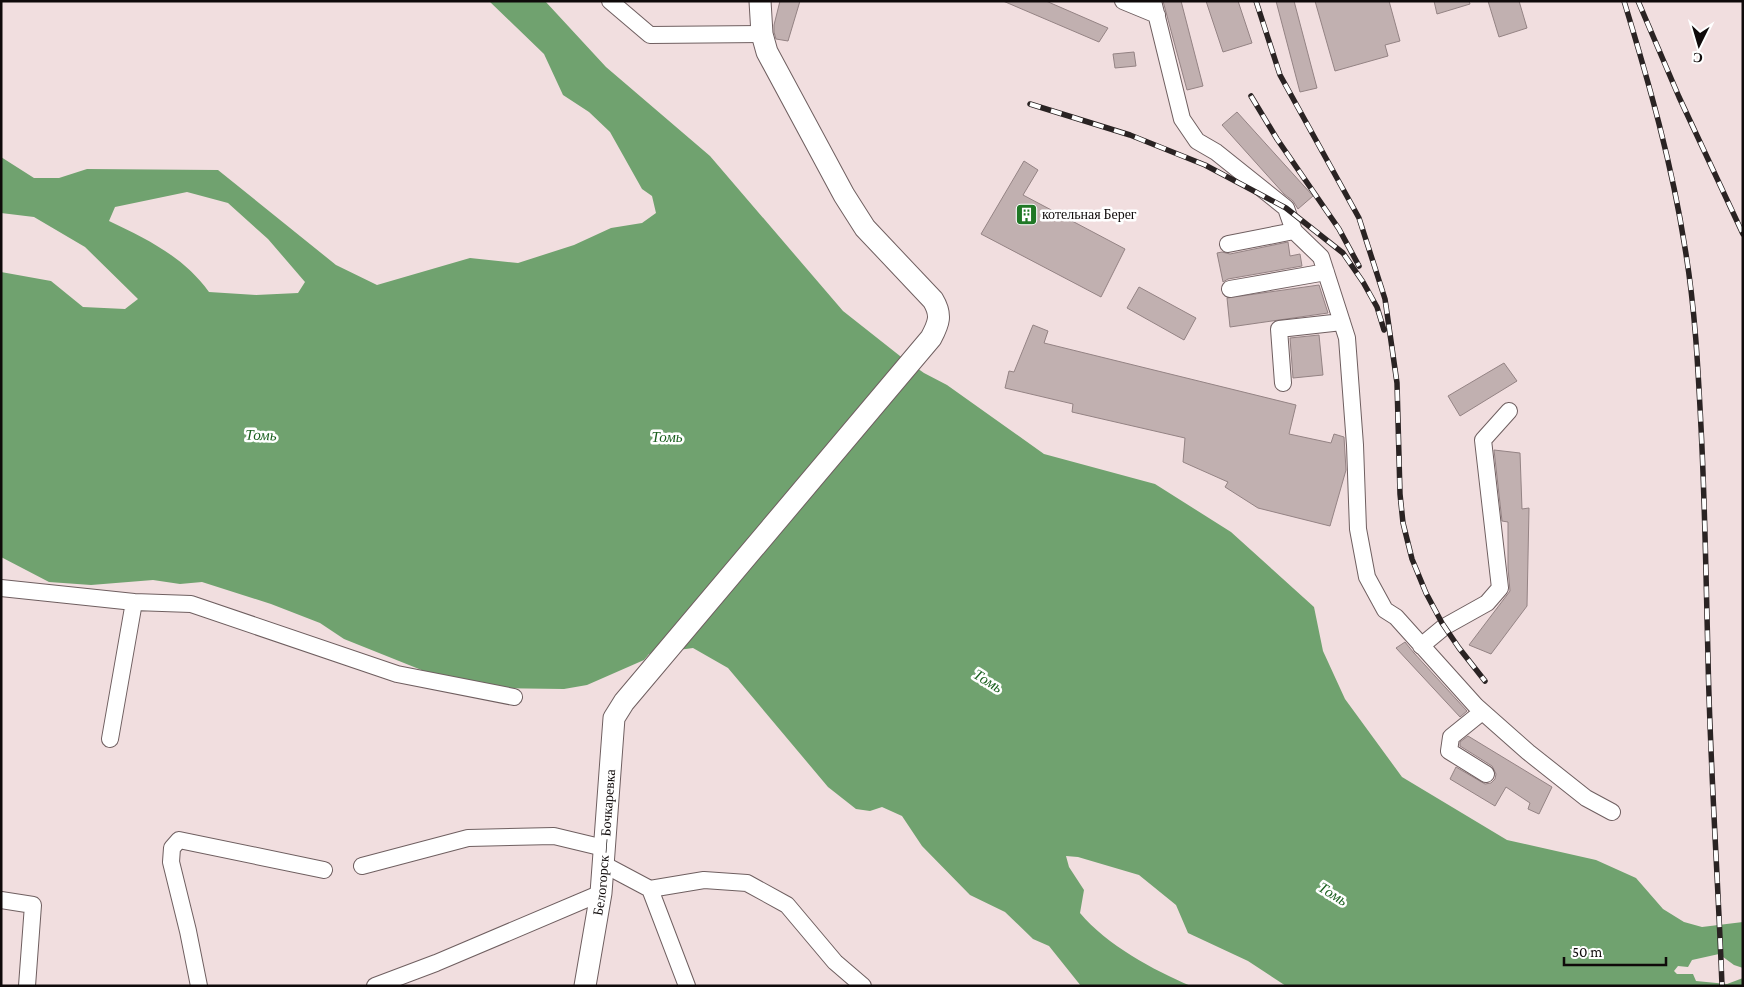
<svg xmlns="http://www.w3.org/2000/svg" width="1744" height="987" font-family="'Crimson Pro',serif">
<rect width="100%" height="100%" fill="#f1dedf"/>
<path fill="#70a26f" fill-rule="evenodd" d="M489,1h56l61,66 104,89 133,155 57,45 24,17 23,12 97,69 111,30 76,48 83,75 9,44 22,48 57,78 105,63 89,20 40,18 27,31 21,13 18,5 41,-5v46l-9,-3 -15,-11 -27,6 -4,7 -10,-1 -4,5 3,3h16l3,7 31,3 16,-6v8h-457l-38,-25 -60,-28 -12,-28 -37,-30 -61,-18 -12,-1 3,11 15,23 -4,23c27,32 73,57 111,73h-110l-32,-40 -16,-7 -28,-27 -35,-17 -48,-49 -20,-30 -20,-9 -12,4 -14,-2 -28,-22 -100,-119 -35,-20 -44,6 -5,6 -57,25 -23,4 -70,-1 -11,-6 -24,-2 -35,-9 -80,-32 -24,-16 -49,-19 -69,-22 -22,2 -27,-4 -62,5 -42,-3 -48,-25v-285l50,9 32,26 42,2 13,-10 -53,-52 -51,-30 -33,-4v-56l33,21h25l28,-9 131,1 118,95 41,20 93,-27 48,5 56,-18 37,-17 31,-5 14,-10 -4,-17 -10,-7 -32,-57 -21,-20 -26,-17 -19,-41zM187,192l41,11 40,36 37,43 -7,11 -42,2 -47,-3c-25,-35 -62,-53 -100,-71l6,-14z"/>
<path fill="#c1b0b0" stroke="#948384" d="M780,1h20l-12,40 -12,-2 -2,-7v-7z
M1003,1h43l62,27 -9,14z
M1163,1h18l22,85 -16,4z
M1206,1h32l14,42 -29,9z
M1276,1h18l23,87 -17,4z
M1315,1h74l11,40 -15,4 3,11 -53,15z
M1434,1h35l1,3 -33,10z
M1488,1h31l8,27 -28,9z
M1134,52l2,14 -21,2 -2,-14z
M1237,112l76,84 -15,13 -5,-8 -9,-7 -62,-69z
M1024,161l14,9 -15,25 102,54 -24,48 -120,-63z
M1288,242l2,14 10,-2 2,12 -74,13 -5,3 -6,-29 5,-1 8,2z
M1319,285l9,28 -98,14 -3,-29z
M1139,287l57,31 -12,22 -57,-32z
M1033,325l15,6 -4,12 252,62 -7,29 42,9 3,-9 10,3 2,33 -16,56 -72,-18 -33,-21 3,-5 -45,-20 2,-24 -113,-26 1,-8 -68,-16 4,-17 5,1z
M1319,335l4,40 -30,3 -3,-40z
M1504,363l13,18 -57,35 -12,-20z
M1494,450l26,3 2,56 7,-1 -2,98 -36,48 -22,-9 41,-54 -2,-23v-46l-6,-1z
M1405,642l9,11 53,58 -7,6 -64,-69z
M1468,736l84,51 -13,27 -11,-5 2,-6 -24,-16 -11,19 -45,-27 6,-12 29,17 6,-1 4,-4 1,-5 -4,-8 -32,-20v-4z"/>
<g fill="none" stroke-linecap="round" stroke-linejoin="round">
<defs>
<path id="minor" d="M610,1l40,34 112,-1
M1123,1l34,14
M1153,1l29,118 15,22 19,11 70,56 8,23 27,26 26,81 8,107 3,84 9,48 18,33 11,7 80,89 52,46 58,46 26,14
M1228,244l66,-13
M1230,289l96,-17
M1283,383l-4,-54 63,-7
M1,588l133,14 -24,137
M134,602l57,2 206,70 117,23
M1421,646l23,-19 43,-24 13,-15 -17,-148 26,-29
M1482,712l-31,25 -2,14 37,23
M603,864l47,25 37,97
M362,866l106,-28 86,-2 50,12
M650,889l54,-9 43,3 40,22 48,57 28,24
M1,900l32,5 -6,81
M199,986l-11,-55 -17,-69 1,-14 7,-8 145,30
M375,986l61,-23 165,-70"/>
<g id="major">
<path id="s1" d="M585,986l16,-93 13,-175 10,-16 307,-364c8,-15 11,-23 2,-38l-68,-72 -21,-33 -77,-143 -5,-18 -2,-33"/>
</g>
</defs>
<use href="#minor" stroke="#6f5f60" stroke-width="18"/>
<use href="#major" stroke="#6f5f60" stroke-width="23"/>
<use href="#minor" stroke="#fff" stroke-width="16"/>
<use href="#major" stroke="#fff" stroke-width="21"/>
<defs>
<path id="rail" d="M1256,1l24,74 79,143 26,81 12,84 3,111 3,29 9,36 14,34 16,30 17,25 26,33
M1624,1c25,82 48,163 61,247 10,59 13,119 16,179 4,77 5,153 7,230 2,109 10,219 14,329
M1638,1l41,96 64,137
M1251,96l26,43 62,90 20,37
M1030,104l100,31 75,30 81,43 57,45 20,29 14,25 7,23"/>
</defs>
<use href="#rail" stroke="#2a2323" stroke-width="5.5"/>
<use href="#rail" stroke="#fff" stroke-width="4" stroke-dasharray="11" stroke-linecap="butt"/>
</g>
<defs>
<symbol id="building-square" viewBox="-11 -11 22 22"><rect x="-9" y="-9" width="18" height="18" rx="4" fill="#207826" stroke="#fff"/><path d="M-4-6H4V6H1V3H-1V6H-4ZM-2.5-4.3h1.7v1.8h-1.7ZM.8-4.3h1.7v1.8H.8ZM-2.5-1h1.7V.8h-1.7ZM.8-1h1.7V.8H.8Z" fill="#fff"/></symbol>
</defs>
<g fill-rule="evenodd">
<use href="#building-square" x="1014" y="202" width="25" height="25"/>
</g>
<g text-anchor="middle" stroke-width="5" stroke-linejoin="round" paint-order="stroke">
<g font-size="14" fill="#0f0a0a" stroke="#fff" text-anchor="start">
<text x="1042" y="219">котельная Берег</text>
</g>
<g font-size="14" fill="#0f0a0a" stroke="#fff">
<text dy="5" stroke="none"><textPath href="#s1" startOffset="145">Белогорск — Бочкаревка</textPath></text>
</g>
<g font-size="15" font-style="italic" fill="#1a601e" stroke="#fff">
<text transform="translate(261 435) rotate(1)" y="5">Томь</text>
<text x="667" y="442">Томь</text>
<text transform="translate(988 681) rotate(32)" y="5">Томь</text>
<text transform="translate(1333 894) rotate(32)" y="5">Томь</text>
</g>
</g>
<rect width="1744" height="987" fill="none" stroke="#0f0a0a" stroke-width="5"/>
<g transform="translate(1699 45) rotate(185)" stroke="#ffffff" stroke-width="4" paint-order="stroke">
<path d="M0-4L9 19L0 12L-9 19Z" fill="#0f0a0a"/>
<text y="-8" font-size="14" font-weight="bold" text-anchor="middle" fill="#0f0a0a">С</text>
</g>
<path d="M1564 957v8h102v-8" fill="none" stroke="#0f0a0a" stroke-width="2.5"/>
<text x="1572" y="957" font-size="15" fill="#0f0a0a" stroke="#ffffff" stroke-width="4" paint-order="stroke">50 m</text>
</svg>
